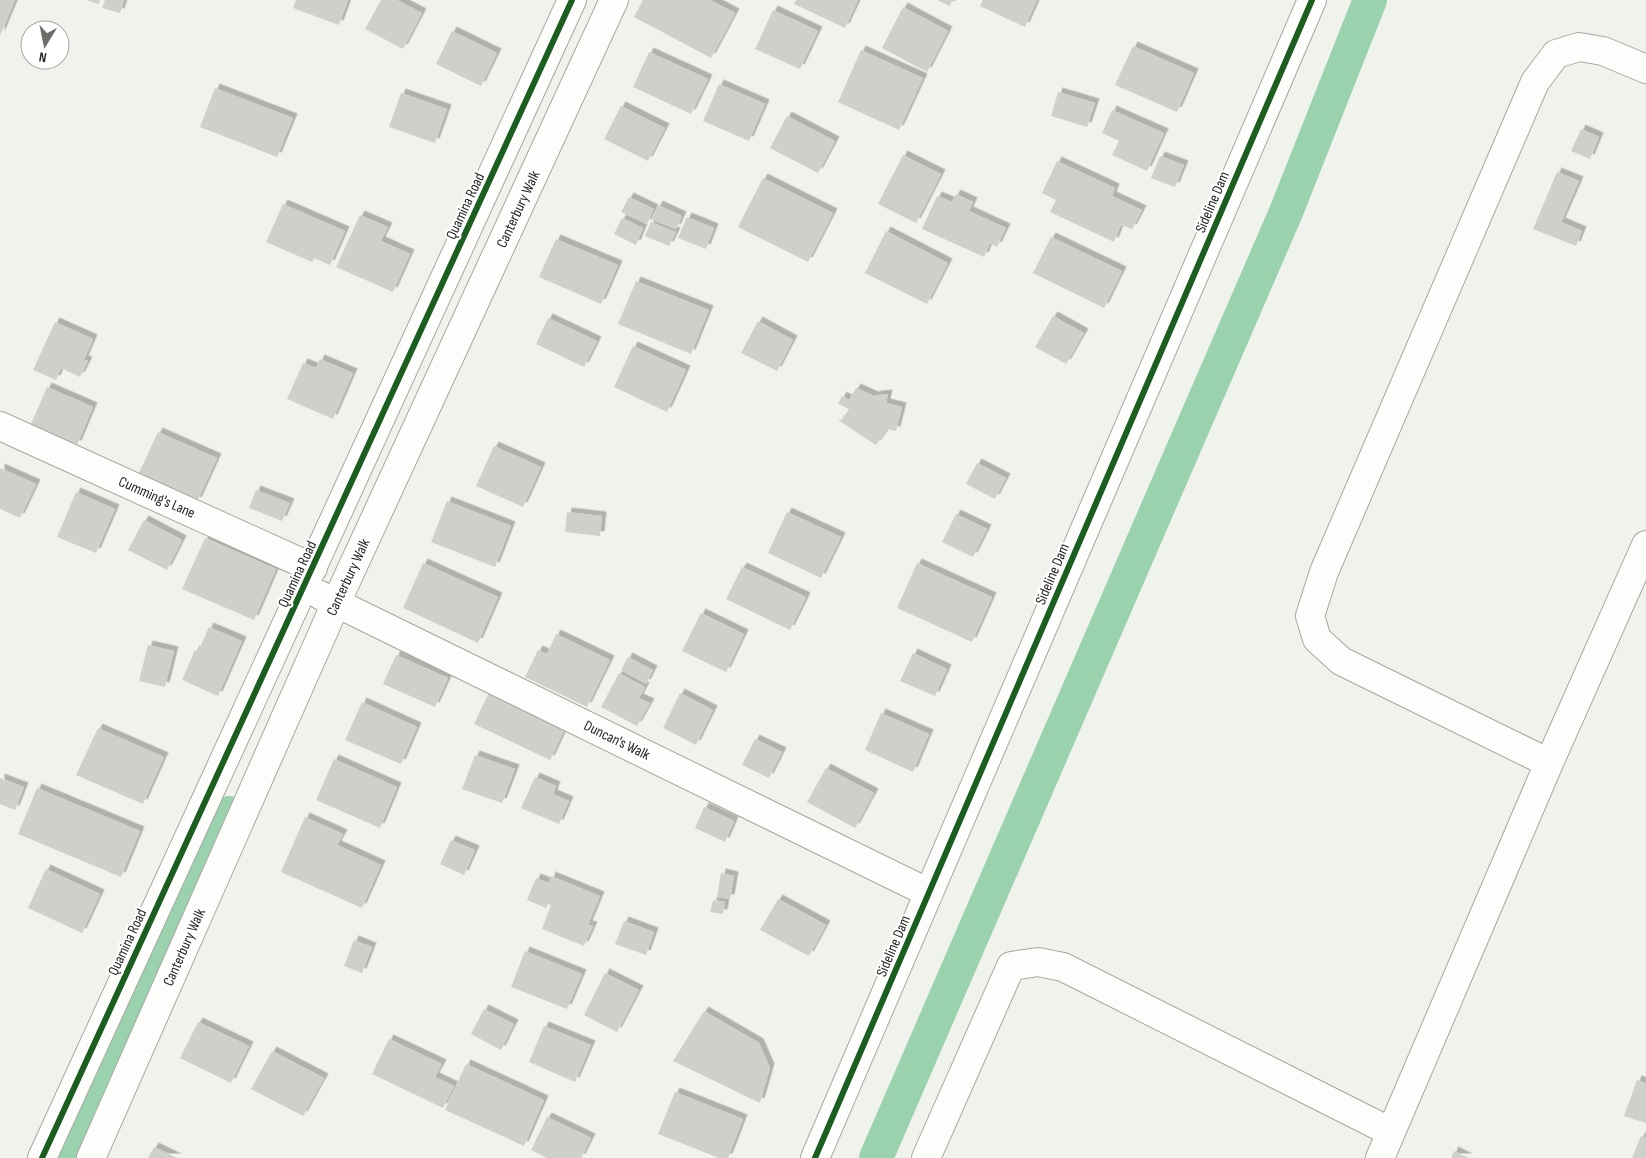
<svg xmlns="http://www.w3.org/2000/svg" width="1646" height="1158" font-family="'Sofia Sans Condensed',sans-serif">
<defs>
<filter id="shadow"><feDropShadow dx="4.5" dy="-4.5" stdDeviation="0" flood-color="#0004"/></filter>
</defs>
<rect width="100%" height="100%" fill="#f0f2ec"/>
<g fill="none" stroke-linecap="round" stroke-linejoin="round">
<path stroke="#9bd2ae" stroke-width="34" d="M71,1158l158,-345
M876,1158l410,-946 84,-212"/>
</g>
<path fill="#cfd0cc" filter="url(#shadow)" d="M0,0h15l-15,36z
M86,0h14l-1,4z
M105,0h19l-4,13 -18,-5z
M296,0h52l-9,25 -46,-17z
M381,0h16l25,13 -19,36 -38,-20z
M643,0h67l25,13 -24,45 -77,-41z
M796,0h62l-13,28 -51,-24z
M937,0h15l-2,6z
M983,0h54l-12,27 -45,-21z
M903,7l45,24 -21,41 -45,-24z
M773,10l45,21 -18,38 -45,-20z
M452,31l45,22 -16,33 -45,-22z
M1133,46l61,27 -17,39 -62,-27z
M861,50l62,28 -24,52 -61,-28z
M649,52l59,27 -17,35 -58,-27z
M719,84l46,20 -16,37 -46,-20z
M215,88l78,30 -16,39 -77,-30z
M1058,92l37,11 -8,24 -36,-11z
M401,93l46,16 -12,34 -46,-16z
M621,106l44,22 -17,33 -44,-22z
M1112,110l52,23 -17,38 -35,-16 7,-14 -17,-8z
M787,116l48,25 -17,32 -48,-25z
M1581,129l18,8 -9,22 -19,-8z
M903,155l38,19 -25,49 -38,-19z
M1160,156l24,9 -9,22 -24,-9z
M1057,161l58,27 -3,8 30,14 -10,19 -11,-4 -7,17 -64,-30 6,-12 -14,-7z
M1557,172l22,9 -18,41 21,9 -6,15 -43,-17z
M763,178l70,35 -25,49 -70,-35z
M956,194l17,8 -4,9 37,17 -9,19 -7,-4 -6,14 -62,-28 15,-33 15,6z
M629,197l25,12 -7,15 -26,-12z
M283,204l62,27 -15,34 -16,-7 -2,4 -46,-20z
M658,205l24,11 -6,13 -24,-9z
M360,215l28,12 -7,14 29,13 -17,38 -57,-25z
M687,217l27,11 -8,21 -28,-11z
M622,218l21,10 -7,17 -22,-11z
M651,222l25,10 -7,14 -24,-10z
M886,231l62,32 -21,41 -62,-31z
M1051,237l71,34 -18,37 -71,-35z
M556,239l62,26 -17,39 -62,-27z
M636,281l73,29 -18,44 -73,-30z
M1053,316l31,17 -18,31 -31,-17z
M548,318l49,23 -13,26 -48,-23z
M758,321l35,19 -16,31 -36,-18z
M55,322l38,17 -9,21 4,1 -8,16 -19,-9 -5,12 -23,-10z
M633,346l53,24 -19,42 -53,-25z
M320,359l33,14 -20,46 -46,-20 16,-36 13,5z
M47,387l46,20 -16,38 -46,-21z
M856,388l18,8 4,-1 10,-1 -2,9 16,4 -6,24 -9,-2 -11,16 -38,-25h4l7,-11 -11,-5 4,-8 7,4z
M158,432l59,26 -20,44 -59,-27z
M494,446l47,21 -18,40 -47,-21z
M977,463l29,15 -11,21 -29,-15z
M0,468l36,16 -16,34 -20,-9z
M256,490l34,13 -8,18 -33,-13z
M76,492l39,17 -19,44 -39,-16z
M447,501l64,25 -16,41 -64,-25z
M567,512l35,4 -2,20 -35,-4z
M787,512l54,25 -20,41 -53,-25z
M956,514l31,15 -14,28 -31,-15z
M144,520l38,20 -15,30 -39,-20z
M205,538l71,31 -22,51 -72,-31z
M423,563l75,34 -20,46 -75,-35z
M917,563l75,34 -20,45 -75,-34z
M742,567l64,30 -16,33 -64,-31z
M701,613l43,21 -18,38 -44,-21z
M209,627l33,14 -24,55 -36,-16 13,-30 3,2z
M556,634l54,26 -23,47 -62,-30 13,-27 9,4z
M148,645l26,6 -9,36 -26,-6z
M913,653l34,16 -12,27 -35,-15z
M396,655l52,23 -13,29 -52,-23z
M628,657l25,13 -7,14 -25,-14z
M619,673l26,14 -6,11 11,5 -13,23 -36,-19z
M490,690l76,36 -16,34 -76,-36z
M680,693l33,17 -17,35 -33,-17z
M362,702l55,25 -16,37 -56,-24z
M881,713l48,21 -16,38 -48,-22z
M98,728l66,29 -21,47 -67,-29z
M755,739l27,13 -13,26 -27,-13z
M475,755l40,14 -13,34 -40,-14z
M334,759l63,28 -17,41 -64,-28z
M826,768l48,25 -19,35 -48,-26z
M535,777l21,9 -3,8 16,7 -10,23 -38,-16z
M0,778l24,9 -9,23 -15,-6z
M37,788l103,43 -19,46 -103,-43z
M704,807l30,14 -9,21 -30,-14z
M305,817l38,17 -6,11 44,20 -19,43 -81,-36z
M451,840l24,10 -11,25 -24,-11z
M46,869l54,25 -18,39 -54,-25z
M721,873l13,3 -4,23 -13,-2z
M551,876l49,20 -12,29 5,1 -9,20 -42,-17 9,-24 -3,-1 -2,4 -19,-8 9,-22 13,5z
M778,899l48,26 -17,31 -49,-26z
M713,900l12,2 -2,12 -13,-2z
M624,921l30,11 -8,23 -31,-11z
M354,940l18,7 -10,26 -18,-7z
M525,951l57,23 -15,35 -56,-22z
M605,973l34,17 -22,42 -33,-17z
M484,1009l30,15 -13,26 -30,-16z
M704,1011l55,32 11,25 -10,35 -87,-42z
M198,1022l51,24 -18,37 -51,-25z
M544,1026l47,19 -16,37 -46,-20z
M389,1039l53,25 -7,13 19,9 -11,22 -71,-34z
M272,1051l52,27 -21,38 -52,-27z
M466,1064l78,36 -20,46 -79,-36z
M1637,1080l9,3v40l-22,-7z
M675,1092l68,27 -15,39h-9l-61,-24z
M547,1117l44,21 -10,20h-34l-16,-8z
M1641,1136l5,2v20h-14z
M154,1147l23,11h-29z
M1454,1151l14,7h-17z"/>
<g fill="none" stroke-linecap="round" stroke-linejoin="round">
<defs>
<path id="street" d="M0,426l313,142
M320,595l609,298
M1549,763l-208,-102 -24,-22 -7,-23 14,-44 211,-490 21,-28 23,-7 24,4 43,18
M42,1158l530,-1158
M91,1158l245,-555 278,-603
M815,1158l497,-1158
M926,1158l85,-192 27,-4 25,5 328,165
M1380,1158l169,-395 97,-218"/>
</defs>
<use href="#street" stroke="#a6a8a3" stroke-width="30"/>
<use href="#street" stroke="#fdfdfc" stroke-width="28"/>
<defs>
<path id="cycleway" d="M42,1158l530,-1158
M815,1158l497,-1158"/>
</defs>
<use href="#cycleway" stroke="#fff" stroke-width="9"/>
<use href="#cycleway" stroke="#1b5e20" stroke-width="6"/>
</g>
<g text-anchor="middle" stroke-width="4.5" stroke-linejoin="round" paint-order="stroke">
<g font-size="15" fill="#252622" stroke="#fff">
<text transform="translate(1212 202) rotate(-67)" y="5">Sideline Dam</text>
<text transform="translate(465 206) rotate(-65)" y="5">Quamina Road</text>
<text transform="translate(518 209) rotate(-65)" y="5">Canterbury Walk</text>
<text transform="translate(157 497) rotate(24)" y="5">Cumming's Lane</text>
<text transform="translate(297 574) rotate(-65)" y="5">Quamina Road</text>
<text transform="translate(1052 574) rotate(-67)" y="5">Sideline Dam</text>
<text transform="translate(348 577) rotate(-65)" y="5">Canterbury Walk</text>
<text transform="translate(617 740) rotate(26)" y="5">Duncan's Walk</text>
<text transform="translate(127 942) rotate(-65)" y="5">Quamina Road</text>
<text transform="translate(893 946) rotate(-67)" y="5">Sideline Dam</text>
<text transform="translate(184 947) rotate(-66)" y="5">Canterbury Walk</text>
</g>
</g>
<g transform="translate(45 45) rotate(190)"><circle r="24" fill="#ffffff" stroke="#a8a8a7"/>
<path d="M0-4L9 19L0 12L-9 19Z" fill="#6c6d69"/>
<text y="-8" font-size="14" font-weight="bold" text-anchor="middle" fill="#252622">N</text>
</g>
</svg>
